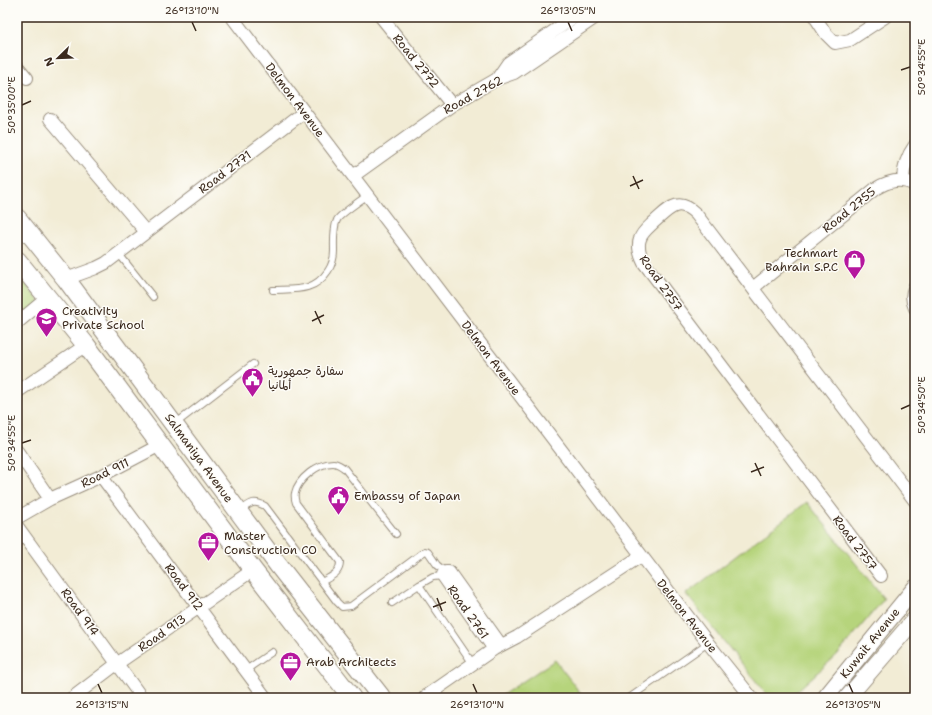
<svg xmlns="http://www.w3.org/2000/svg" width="932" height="715" font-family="'Shantell Sans','Playpen Sans Arabic',sans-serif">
<rect width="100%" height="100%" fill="#fdfcf7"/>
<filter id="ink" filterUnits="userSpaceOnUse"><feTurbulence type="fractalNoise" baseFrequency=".025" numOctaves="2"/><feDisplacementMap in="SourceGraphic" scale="8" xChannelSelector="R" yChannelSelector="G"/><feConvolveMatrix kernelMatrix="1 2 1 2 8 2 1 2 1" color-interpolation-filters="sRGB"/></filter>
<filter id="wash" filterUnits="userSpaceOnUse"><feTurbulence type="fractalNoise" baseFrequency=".012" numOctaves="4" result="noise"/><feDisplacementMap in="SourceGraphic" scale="16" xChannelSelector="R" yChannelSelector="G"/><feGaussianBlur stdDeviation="0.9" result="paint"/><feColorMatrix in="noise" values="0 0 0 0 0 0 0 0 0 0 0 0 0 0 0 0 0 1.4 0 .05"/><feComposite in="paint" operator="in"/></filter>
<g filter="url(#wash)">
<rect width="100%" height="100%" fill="#f2ecd5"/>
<path fill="#b6d47b" stroke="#787f4c" d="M17,274l25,30 -25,14z
M807,502l77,97 -47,56 -48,43h-6l-16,-3 -81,-101z
M555,660l29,38h-86z"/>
</g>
<g filter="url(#ink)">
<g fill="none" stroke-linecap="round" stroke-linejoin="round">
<defs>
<path id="service" d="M119,254l34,43
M273,290c23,-1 41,2 55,-19 4,-6 6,-13 6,-20 0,-9 -1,-23 3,-31 2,-5 24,-20 31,-25
M175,424l78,-60
M240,511c10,-7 13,-12 25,-5l72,96 5,5 9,-1 74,-55 3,1 9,13 9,7
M322,582c9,-6 18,-8 18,-20l-44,-59c-1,-3 -2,-6 -1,-10 3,-14 23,-30 38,-30 4,0 8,3 11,5l52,66
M419,585l54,79
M392,603l27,-18 14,-8 10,-1
M246,670l26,-18
M629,698l79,-55"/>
<path id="minor" d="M232,17l476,626 44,55
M381,17l71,88
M815,17l11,17 9,9 15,-3 35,-23
M17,66l10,12
M497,79l11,-16 66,-46
M50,119l96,113
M353,176l99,-71 45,-26 17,-6 82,-56
M903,181c0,-14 4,-25 12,-36
M66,279l30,-11 10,-5 198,-151
M915,286c-4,8 -4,14 0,22
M753,288l122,-99c13,-8 26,-12 40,-4
M17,323l31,-26
M17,392l69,-47
M17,451l33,48
M101,476l165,222
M17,518l33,-19 51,-23 59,-31
M17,526l125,172
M881,576l-237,-313c-4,-8 -7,-16 -4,-24 2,-7 9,-12 14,-17 15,-13 24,-26 42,-8l219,287
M494,649l-51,-73v-2l3,-2h3l52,73
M425,697l69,-48 23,-12 124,-81
M72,698l46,-35 135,-93"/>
<path id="secondary" d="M825,698l90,-110
M847,698l68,-79"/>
<path id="primary" d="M17,218l49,61 212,286 104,133
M17,260l69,85 167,225 99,128"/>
</defs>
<use href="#service" stroke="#968b7a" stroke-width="8"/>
<use href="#minor" stroke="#968b7a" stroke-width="14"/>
<use href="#secondary" stroke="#968b7a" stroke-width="18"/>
<use href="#primary" stroke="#968b7a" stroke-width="20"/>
<use href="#service" stroke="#fff" stroke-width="6"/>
<use href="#minor" stroke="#fff" stroke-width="12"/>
<use href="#secondary" stroke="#fff" stroke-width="16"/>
<use href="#primary" stroke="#fff" stroke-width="18"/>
</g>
</g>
<path fill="none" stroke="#3b2a1e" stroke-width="1.5" d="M192,22l4,9M568,22l4,9M901,70l9,-3M22,105l9,-4M633,176l6,13M630,186l13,-6M315,311l6,13M312,321l12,-6M901,409l9,-4M22,443l9,-3M755,463l6,13M751,472l13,-5M437,598l5,13M433,607l13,-5M98,684l4,9M473,684l4,9M849,684l4,9"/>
<defs>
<symbol id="shop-pin" viewBox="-11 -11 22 30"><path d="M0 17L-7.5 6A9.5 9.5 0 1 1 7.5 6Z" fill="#b5179e" stroke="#fdfcf7"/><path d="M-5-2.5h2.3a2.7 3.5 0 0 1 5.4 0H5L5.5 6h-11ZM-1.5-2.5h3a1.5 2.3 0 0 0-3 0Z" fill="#fff"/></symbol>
<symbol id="school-pin" viewBox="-11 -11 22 30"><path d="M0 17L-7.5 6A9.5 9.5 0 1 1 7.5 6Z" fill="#b5179e" stroke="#fdfcf7"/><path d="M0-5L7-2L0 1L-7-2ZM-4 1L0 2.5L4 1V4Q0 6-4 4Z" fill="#fff"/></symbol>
<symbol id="civic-pin" viewBox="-11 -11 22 30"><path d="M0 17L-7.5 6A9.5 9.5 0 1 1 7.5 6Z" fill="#b5179e" stroke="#fdfcf7"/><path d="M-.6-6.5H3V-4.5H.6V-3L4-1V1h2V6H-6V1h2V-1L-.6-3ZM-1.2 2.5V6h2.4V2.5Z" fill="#fff"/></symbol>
<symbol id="office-pin" viewBox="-11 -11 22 30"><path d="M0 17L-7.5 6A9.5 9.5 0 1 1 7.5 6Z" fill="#b5179e" stroke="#fdfcf7"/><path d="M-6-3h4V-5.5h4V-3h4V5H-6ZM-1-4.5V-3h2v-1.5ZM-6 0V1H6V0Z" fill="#fff"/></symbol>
</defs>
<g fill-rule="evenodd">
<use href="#shop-pin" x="842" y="248" width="25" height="34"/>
<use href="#school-pin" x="34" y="306" width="25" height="34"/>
<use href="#civic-pin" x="240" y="366" width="25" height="34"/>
<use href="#civic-pin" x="326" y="484" width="25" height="34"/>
<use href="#office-pin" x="196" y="530" width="25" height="34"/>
<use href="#office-pin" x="278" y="650" width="25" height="34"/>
</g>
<g text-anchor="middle" stroke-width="3" stroke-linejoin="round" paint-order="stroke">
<g font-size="12" fill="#3b2a1e" stroke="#fdfcf7">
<text transform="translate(416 61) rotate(51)" y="4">Road 2772</text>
<text transform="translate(473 95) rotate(-29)" y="4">Road 2762</text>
<text transform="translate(295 100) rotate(53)" y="4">Delmon Avenue</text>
<text transform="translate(225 172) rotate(-37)" y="4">Road 2771</text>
<text transform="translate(849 210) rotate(-39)" y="4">Road 2755</text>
<text transform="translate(661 283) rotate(55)" y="4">Road 2757</text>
<text transform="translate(491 358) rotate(53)" y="4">Delmon Avenue</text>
<text transform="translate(199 458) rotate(54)" y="4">Salmaniya Avenue</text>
<text transform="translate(105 473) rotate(-26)" y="4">Road 911</text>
<text transform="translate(855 543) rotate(53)" y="4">Road 2757</text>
<text transform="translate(184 587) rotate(53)" y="4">Road 912</text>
<text transform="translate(80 612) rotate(54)" y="4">Road 914</text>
<text transform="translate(468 612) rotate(55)" y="4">Road 2761</text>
<text transform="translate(687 616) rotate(52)" y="4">Delmon Avenue</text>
<text transform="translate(162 633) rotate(-35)" y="4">Road 913</text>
<text transform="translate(870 643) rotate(-51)" y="4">Kuwait Avenue</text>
</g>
<g font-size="12" fill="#3b2a1e" stroke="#fdfcf7" text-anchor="start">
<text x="838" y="257" text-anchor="end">Techmart<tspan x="838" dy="14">Bahrain S.P.C</tspan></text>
<text x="62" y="315">Creativity<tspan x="62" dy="14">Private School</tspan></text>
<text x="268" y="375">سفارة جمهورية<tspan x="268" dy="14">ألمانيا</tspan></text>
<text x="354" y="500">Embassy of Japan</text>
<text x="224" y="540">Master<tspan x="224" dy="14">Construction CO</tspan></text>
<text x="306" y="666">Arab Architects</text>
</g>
</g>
<rect width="932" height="715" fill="none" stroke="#fdfcf7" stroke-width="44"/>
<g transform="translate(58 58) rotate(247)" stroke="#fdfcf7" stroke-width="3" paint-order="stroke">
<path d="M0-3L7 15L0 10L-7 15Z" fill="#3b2a1e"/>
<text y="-6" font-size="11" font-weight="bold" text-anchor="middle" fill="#3b2a1e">N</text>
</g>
<rect x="22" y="22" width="888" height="671" fill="none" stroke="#3b2a1e" stroke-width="1.5"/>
<g font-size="10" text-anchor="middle" fill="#3b2a1e">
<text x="192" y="14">26°13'10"N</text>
<text x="568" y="14">26°13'05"N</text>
<text transform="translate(921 67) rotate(-90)" y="4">50°34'55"E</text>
<text transform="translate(11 105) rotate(-90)" y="4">50°35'00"E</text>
<text transform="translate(921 405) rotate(-90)" y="4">50°34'50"E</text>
<text transform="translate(11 443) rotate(-90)" y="4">50°34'55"E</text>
<text x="102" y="708">26°13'15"N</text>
<text x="477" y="708">26°13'10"N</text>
<text x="853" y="708">26°13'05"N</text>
</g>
</svg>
